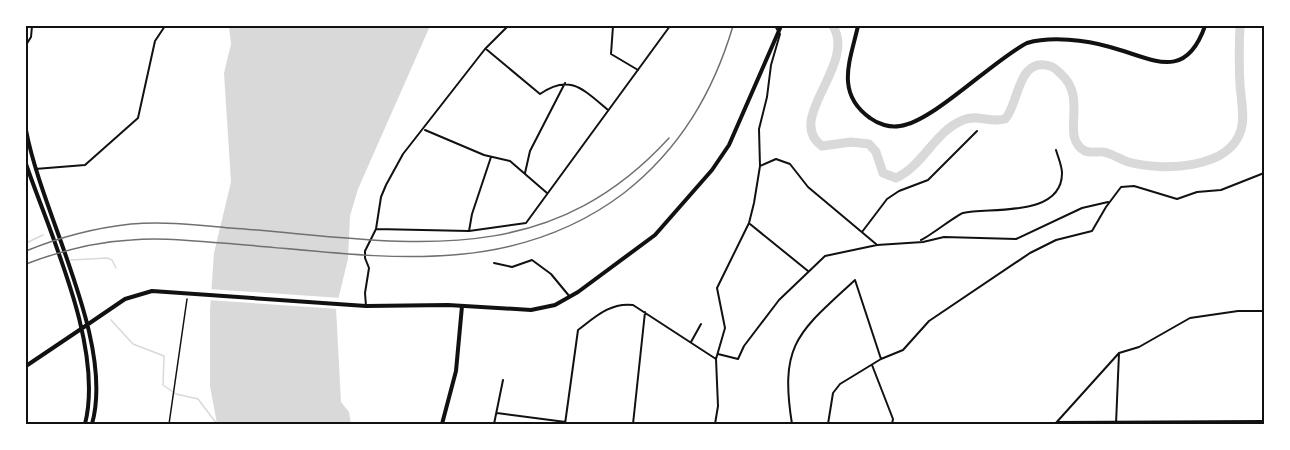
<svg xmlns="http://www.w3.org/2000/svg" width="1290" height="450" font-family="'Roboto Condensed',sans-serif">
<rect width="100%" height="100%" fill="#fff"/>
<path fill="#d9d9d9" d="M229,26h201l-72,163 -8,27 -2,43 -12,49 5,94 8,10 2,12h-134l-7,-38v-76l4,-57 17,-71 -7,-109 7,-29z"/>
<path fill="#fff" d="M209,289l132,9 -2,11 -131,-9z"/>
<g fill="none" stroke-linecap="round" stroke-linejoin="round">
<path stroke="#d9d9d9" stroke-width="1.5" d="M26,243l17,-8
M71,260l36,-2 5,2 4,8
M111,320l22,24 31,12 -1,29 13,9 22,5 19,25"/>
<path stroke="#d9d9d9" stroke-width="9" d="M833,26c24,39 -49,93 -11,120l29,-4 18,2 7,8 7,21 13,5c28,-13 38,-46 67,-58 13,-6 28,3 42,-1 14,-14 12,-63 45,-53 4,1 8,5 11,8 28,25 -2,63 24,77 7,3 15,-1 22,2 8,2 14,7 21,9 34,9 101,8 113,-32 4,-13 0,-31 -1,-45 -1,-20 -1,-40 0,-59"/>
<path stroke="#111" stroke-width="1.5" d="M169,424l18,-125"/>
<path stroke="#111" stroke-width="2" d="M613,26l-2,28 27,16
M26,45l5,-8 1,-11
M486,49l54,45c30,-21 44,-4 68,16
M425,130l59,25 26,6 37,32
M760,166l16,-7 14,5 18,23 68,57
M35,169l50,-4 53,-47 17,-77 10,-15
M525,173l5,-22 35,-68
M750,224l58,47
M376,229l93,2 57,-8 144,-197
M469,231l3,-17 19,-57
M862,232l25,-33 12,-8 29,-11 49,-49
M921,240c9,-4 37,-26 42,-27 27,-6 99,5 99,-40 0,-7 -4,-16 -6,-23
M494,263l18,4 20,-7 19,14 19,23
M366,306l-1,-13 4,-25 -4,-10v-7l11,-22 5,-32 5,-12 17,-31 82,-105 23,-23
M691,342l10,-18
M718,354l20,5 6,-13 35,-46 46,-44 52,-11 46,-3 21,-5 72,2 66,-31 26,-6
M872,365l21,54 -1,5
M497,413l84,11
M1057,422l207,-1
M494,424l9,-44
M565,424l13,-94c17,-13 33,-28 55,-25l83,54
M633,424l12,-112
M715,424l3,-18 -2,-47 9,-31 -8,-40 32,-65 5,-20 6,-37 -1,-37 8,-32 4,-32 9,-31 -5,-8
M792,424c-13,-81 7,-92 63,-144l26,79
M828,424l5,-31 7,-9 41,-25 22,-9 26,-29 101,-68 26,-13 36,-9 14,-24 15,-20 13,-1 43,13 20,-7 24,-2 43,-17
M1055,424l64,-71 20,-6 51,-29 48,-7h26
M1116,424l3,-71"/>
<path stroke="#111" stroke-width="4" d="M26,366l55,-37
M442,424l14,-53 6,-65"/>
<path stroke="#111" stroke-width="4" d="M858,26c-8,35 -23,67 12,92 8,6 20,10 30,8 33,-4 93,-66 127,-83 24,-7 59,-3 83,4 42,11 75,36 95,-21
M26,130c16,86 89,211 66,294
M26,164c25,73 78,184 59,260
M81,329l44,-30 27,-8 214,15 82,-1 83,5 24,-5 23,-13 77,-57 57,-65 17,-25 52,-119"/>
<path stroke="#707070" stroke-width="1.5" d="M26,251c34,-14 68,-23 105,-27 33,-3 67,1 100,4 166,12 311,49 438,-90
M26,264c34,-13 68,-22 105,-24 30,-3 61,1 91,3 140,10 281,42 402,-50 56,-44 89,-100 109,-167"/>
</g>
<rect width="1290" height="450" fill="none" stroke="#ffffff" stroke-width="54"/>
<rect x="27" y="27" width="1236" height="396" fill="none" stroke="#111" stroke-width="2"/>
</svg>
